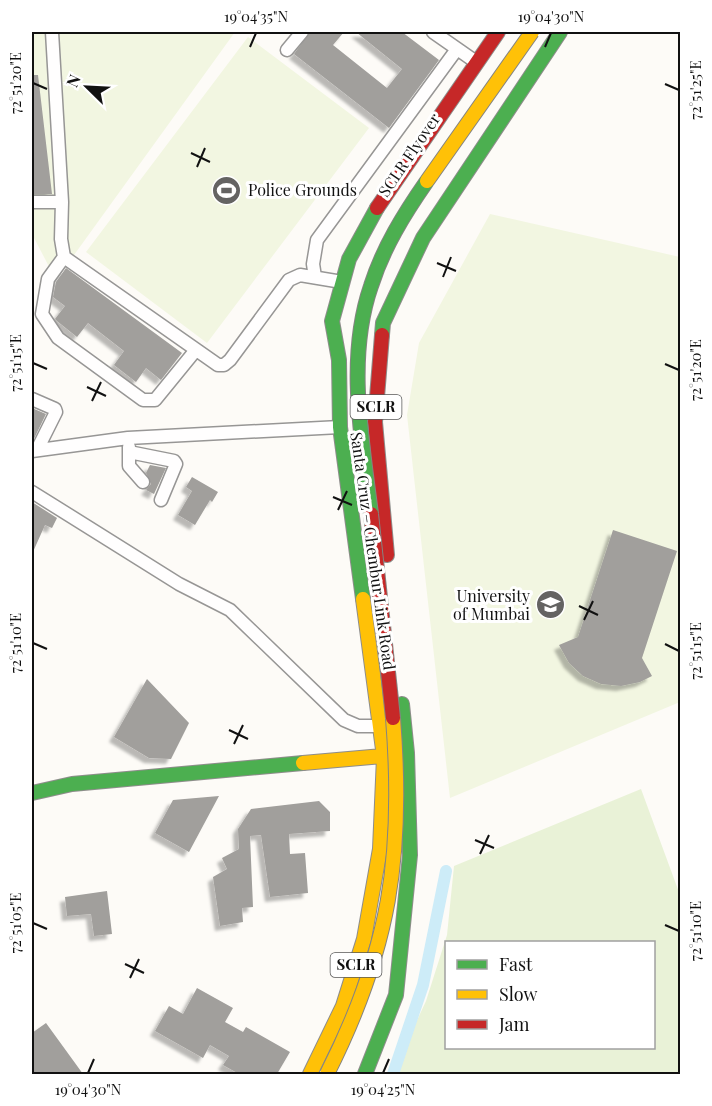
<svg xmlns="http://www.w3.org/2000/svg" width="712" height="1106" font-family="'Playfair Display',serif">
<defs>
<filter id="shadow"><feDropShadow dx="-5" dy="5" stdDeviation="1.5" flood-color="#0004"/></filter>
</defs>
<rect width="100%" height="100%" fill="#fdfbf7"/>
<path fill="#e9f2d7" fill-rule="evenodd" d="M641,789l39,106v179h-288l34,-73 21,-66 7,-69zM446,942h208v106h-208z"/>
<path fill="#f2f6e1" d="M32,32h203l-179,248 -24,-46z
M248,37l121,91 -162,215 -121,-91z
M490,214l190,43v445l-230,96 -43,-383 12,-72z"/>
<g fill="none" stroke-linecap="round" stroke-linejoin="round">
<path stroke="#cdecf8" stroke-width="12" d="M393,1074l30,-89 23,-114"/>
</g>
<path fill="#a19f9c" filter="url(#shadow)" d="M310,32h34l-11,13 54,43 15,-19 -46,-37h46l37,28 -50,68 -95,-74z
M32,75h6l14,119h-20z
M66,268l116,85 -21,27 -15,-12 -10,14 -22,-17 10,-14 -36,-28 -11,14 -20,-16 -2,-2 10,-13 -12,-9 3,-15z
M32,408l14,6 -14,29z
M150,465l16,3 -12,26 -8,-4 5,-6 -5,-11z
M192,477l26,15 -6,10 -2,-2 -15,25 -17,-10 14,-24 -6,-4z
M32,502l25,16 -5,10 -7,-3 -13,29z
M613,530l64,21 -35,107 10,18 -12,6 -19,4 -20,-2 -18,-8 -14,-13 -10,-18 19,-8z
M147,679l42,44 -18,36 -22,-1 -35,-21z
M219,796l-30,56 -34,-19 18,-33z
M319,801l11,11v19l-41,3 1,20 15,-1 3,40 -38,4 -9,-62 -11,1 3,71 -11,1 1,14 -23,4 -7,-49 14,-8 -5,-11 17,-9 -1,-20 13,-20z
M107,891l5,43 -18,2 -3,-22 -24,2 -2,-19z
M197,988l36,20 -8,14 18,10 3,-5 44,25 -13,22h-38l-16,-9 6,-9 -19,-11 -7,13 -48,-27 14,-25 14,8z
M46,1023l37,51h-51v-41z"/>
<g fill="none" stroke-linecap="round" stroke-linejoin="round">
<defs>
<path id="street" d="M52,32l10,170 -1,37 3,18 154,108h6l6,-5 59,-80 11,-5 42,7
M433,32l43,30
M287,50l15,-18
M32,202h30
M64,257l-16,22 -6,35 16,24 85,62h12l40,-49
M315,277l-2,-13 4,-24 140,-191
M32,399l23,10 1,3 -19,38
M129,447v19l14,16
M32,451l96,-13 212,-11
M129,452l45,9 2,3 -15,36
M32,492l147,92 51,26 114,110 14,6h22"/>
<path id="fast" d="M382,335l1,-12 40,-85 137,-206
M363,599l-23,-172 -1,-67 -7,-39 17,-62 28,-51
M32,793l40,-9 231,-21
M365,1074l31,-79 14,-140 -3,-102 -5,-49"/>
<path id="slow" d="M303,763l91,-8
M310,1074l33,-68 21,-67 16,-90 4,-92 -21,-158"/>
<path id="jam" d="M377,208l121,-176
M382,335l-7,87 12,133"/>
</defs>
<use href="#street" stroke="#979695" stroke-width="15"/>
<use href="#fast" stroke="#8e8d8b" stroke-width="16"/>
<use href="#slow" stroke="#8e8d8b" stroke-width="16"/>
<use href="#jam" stroke="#8e8d8b" stroke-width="16"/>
<use href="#street" stroke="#fffefe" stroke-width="12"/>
<use href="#fast" stroke="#4caf50" stroke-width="14"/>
<use href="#slow" stroke="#ffc107" stroke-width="14"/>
<use href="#jam" stroke="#c62828" stroke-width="14"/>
<defs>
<path id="fast-bridge" d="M371,514c-9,-74 -25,-156 0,-228 12,-38 33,-72 56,-105"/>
<path id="slow-bridge" d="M427,181l105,-149
M327,1074c63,-125 77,-218 66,-356"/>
<path id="jam-bridge" d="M371,514l22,204"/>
</defs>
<use href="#fast-bridge" stroke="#858482" stroke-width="16" stroke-linecap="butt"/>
<use href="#slow-bridge" stroke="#858482" stroke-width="16" stroke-linecap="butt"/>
<use href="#jam-bridge" stroke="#858482" stroke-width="16" stroke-linecap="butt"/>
<use href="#fast-bridge" stroke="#4caf50" stroke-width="14"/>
<use href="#slow-bridge" stroke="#ffc107" stroke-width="14"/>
<use href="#jam-bridge" stroke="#c62828" stroke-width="14"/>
</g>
<path fill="none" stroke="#111" stroke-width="2" d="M250,47l6,-14M545,47l6,-14M33,83l14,6M665,84l14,6M191,153l19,9M197,167l8,-19M437,263l19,8M443,277l8,-20M33,363l14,6M665,364l14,6M87,387l19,9M92,401l9,-19M333,497l19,8M338,510l9,-19M579,606l19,9M584,620l9,-19M33,643l14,6M665,644l14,7M229,730l19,9M234,744l9,-19M475,840l19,8M480,854l9,-19M33,923l14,6M665,925l14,6M125,964l19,9M130,978l9,-19M88,1073l6,-14M383,1073l6,-14"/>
<defs>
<symbol id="stadium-disc" viewBox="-11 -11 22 22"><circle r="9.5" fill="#646362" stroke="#fff"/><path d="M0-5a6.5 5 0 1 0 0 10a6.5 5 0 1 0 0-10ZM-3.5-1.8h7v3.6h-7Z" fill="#fff"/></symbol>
<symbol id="university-disc" viewBox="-11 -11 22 22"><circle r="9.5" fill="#646362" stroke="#fff"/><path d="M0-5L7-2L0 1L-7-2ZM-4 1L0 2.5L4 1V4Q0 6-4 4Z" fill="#fff"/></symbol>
</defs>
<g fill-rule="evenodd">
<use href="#stadium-disc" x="210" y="174" width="33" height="33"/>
<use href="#university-disc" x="534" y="588" width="33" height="33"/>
</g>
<g text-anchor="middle" stroke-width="6" stroke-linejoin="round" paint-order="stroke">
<g fill="#fff" stroke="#585858" stroke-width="1.5">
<rect x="350.5" y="395" width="51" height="24" rx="4.5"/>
<rect x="330.5" y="953" width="51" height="24" rx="4.5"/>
</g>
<g font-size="15" font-weight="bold" fill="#111">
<text x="376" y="412">SCLR</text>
<text x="356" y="970">SCLR</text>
</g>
<g font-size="16" fill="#111" stroke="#fff">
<text transform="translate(409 155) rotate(-56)" y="6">SCLR Flyover</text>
<text transform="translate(373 551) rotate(82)" y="6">Santa Cruz – Chembur Link Road</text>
</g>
<g font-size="16" fill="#111" stroke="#fff" text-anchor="start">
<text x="248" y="196">Police Grounds</text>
<text x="530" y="602" text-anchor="end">University<tspan x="530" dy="18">of Mumbai</tspan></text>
</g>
</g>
<rect width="712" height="1106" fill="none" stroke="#ffffff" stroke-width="66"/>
<rect x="445" y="941" width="210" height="108" fill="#ffffff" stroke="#a0a0a0" stroke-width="1.5"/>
<rect x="457" y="960" width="30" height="9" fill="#4caf50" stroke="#a0a0a0" stroke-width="1.5"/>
<text x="499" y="971" font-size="18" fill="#111111">Fast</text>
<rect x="457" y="990" width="30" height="9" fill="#ffc107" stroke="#a0a0a0" stroke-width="1.5"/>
<text x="499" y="1001" font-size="18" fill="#111111">Slow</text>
<rect x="457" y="1020" width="30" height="9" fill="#c62828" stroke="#a0a0a0" stroke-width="1.5"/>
<text x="499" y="1031" font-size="18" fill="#111111">Jam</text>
<g transform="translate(87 87) rotate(294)" stroke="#ffffff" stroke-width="4.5" paint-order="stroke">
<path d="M0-4.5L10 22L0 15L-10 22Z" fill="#111111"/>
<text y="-9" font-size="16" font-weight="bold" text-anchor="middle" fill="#111111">N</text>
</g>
<rect x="33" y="33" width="646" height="1040" fill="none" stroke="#111" stroke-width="2"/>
<g font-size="15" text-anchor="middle" fill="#111">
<text x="256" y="22">19°04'35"N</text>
<text x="551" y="22">19°04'30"N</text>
<text transform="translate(16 83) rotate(-90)" y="5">72°51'20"E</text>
<text transform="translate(696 90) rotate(-90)" y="5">72°51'25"E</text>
<text transform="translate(16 363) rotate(-90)" y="5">72°51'15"E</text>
<text transform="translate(696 370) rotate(-90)" y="5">72°51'20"E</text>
<text transform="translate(16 643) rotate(-90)" y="5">72°51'10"E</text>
<text transform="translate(696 651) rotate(-90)" y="5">72°51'15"E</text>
<text transform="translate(16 923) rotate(-90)" y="5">72°51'05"E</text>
<text transform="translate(696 931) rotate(-90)" y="5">72°51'10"E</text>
<text x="88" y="1095">19°04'30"N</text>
<text x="383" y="1095">19°04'25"N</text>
</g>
</svg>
